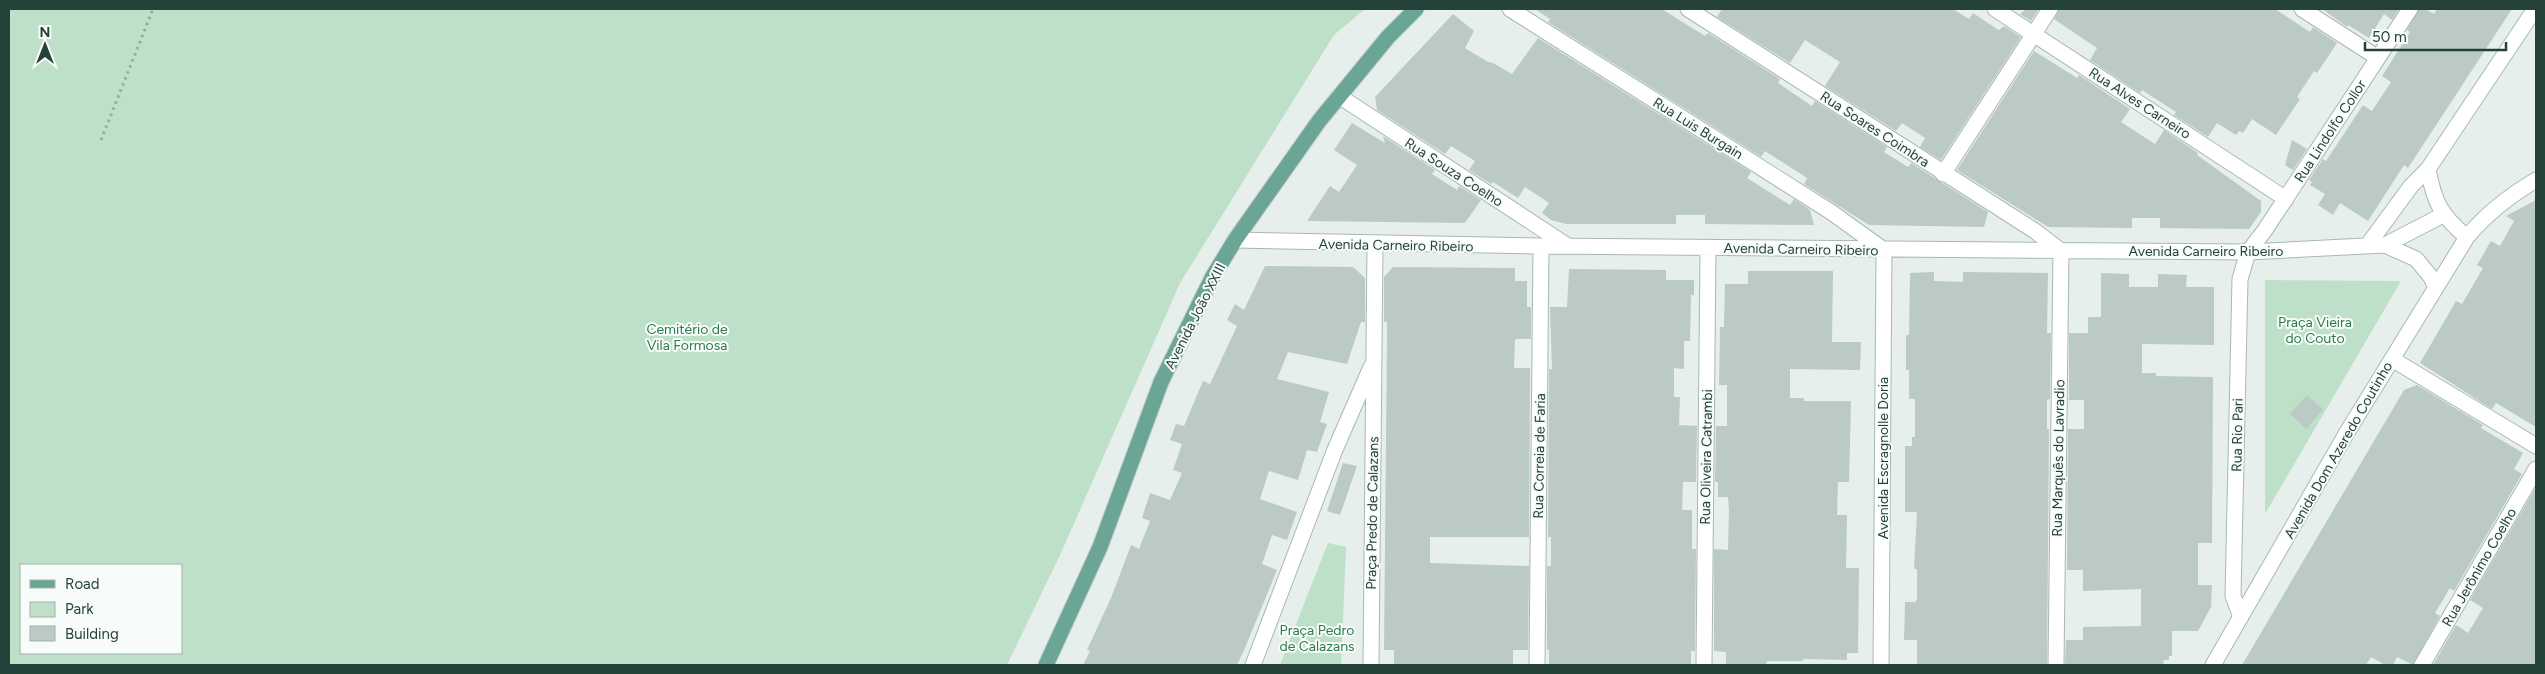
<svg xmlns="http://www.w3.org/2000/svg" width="2545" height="674" font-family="Figtree,sans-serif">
<rect width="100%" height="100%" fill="#e6efeb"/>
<path fill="#bfe0c8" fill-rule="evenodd" d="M9,9h1356l-31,26 -154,248 -119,270 -54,112h-998zM21,565h160v88h-160z
M2265,280l136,1 -136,233z
M1328,543l18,4 -5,118h-61z"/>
<path fill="#bbcac4" d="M1535,9h127l43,27 3,-3 72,46 -2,4 34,23 3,-5 72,46 -3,5 24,15 3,-4 77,49 -4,15 -115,-2 -65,-41 3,-6 -42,-27 -4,6 -213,-135 2,-3z
M1722,9h231l16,10 4,-6 24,16 2,1 5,-4 17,11 -80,123 -21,-13 5,-9 -23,-15 -6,8 -71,-45 15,-24 -35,-22 -15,23 -73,-46z
M2026,9h13l-8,12 -11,-7z
M2059,9h216l35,23 3,-5 24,16 -20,30 -3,-2 -17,26 3,2 -24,36 -24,-16 -9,14 -4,-2 -3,4 -19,-12 -9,14 -34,-22 2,-3 -34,-22 -2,3 -50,-33 7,-12 -43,-29z
M2322,9h77l-7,11 -8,-6 -15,24 -21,-13 -1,2z
M2419,9h6l9,5 3,-5h75l-104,159 -4,-3 -36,56 -28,-18 -7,12 -15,-10 7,-11 -15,-9 2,-3 -3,-2 14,-21 3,2 37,-56 9,6 19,-29 -9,-6 28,-44 -3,-2z
M1453,14l21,17 -9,17 23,14 5,1 19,11 26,-36 213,134 -4,6 43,27 4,-6 16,11 4,15 -109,-1v-9h-29v9h-110l-15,-4 -9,-7 7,-10 -24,-16 -7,11 -25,-16 -2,2 -22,-14 6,-9 -24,-15 -6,8 -68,-44 -2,-13z
M2034,51l43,27 2,-3 51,34 -9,13 34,22 9,-14 34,23 -1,2 64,46v11l-12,17 -89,-1v-10h-28v10l-84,-1 -91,-57z
M1352,123l33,20 -2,-7 52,34 -3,4 25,16 2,-4 22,14 -16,23 -158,-2 23,-35 9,6 18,-27 -23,-15z
M2292,140l15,9 -14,21 -8,-5z
M2536,200v227l-40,-24 -4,6 -72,-46 36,-62 6,3 21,-36 -6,-3 14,-24 9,5 14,-25 -8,-5z
M1265,266l88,1 12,11v44h-4l-14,42 -59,-12 -11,27 52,13 -9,30 7,2 -10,28 -10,-2 -9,30 -29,-9 -9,28 37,13 -10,28 -15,-5 -10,29 15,6 -32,78 -8,17h-154l7,-14 -3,-1 24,-52 20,-53 8,4 11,-28 -8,-3 8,-25 20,7 12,-27 -9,-3 9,-26 -12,-4 6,-16 8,2 19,-45 7,3 27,-58 -10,-6 8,-16 9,6z
M1393,267l122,1v13h12v26h4v32h-16l-1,29h16l-1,169h-99v26l99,3 -1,84h-15v14l-119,1v-15h-10l3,-312v-16h-3v-45z
M1569,269l97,1v10h28v15h-3l-1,46h-6v28l-10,-1v29h6l-1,28 18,1 -1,56h-13l-1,28h10v39h4l-1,102h-4v14h-142v-15h-2v-84h4v-29h-3l1,-168h3l-2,-62h17z
M1748,271h85l-1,71h29l-1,28 -70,-1v29h14v3h47l-2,81h-11l-1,33h10l-1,53h13l-1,85h-11v7l-44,-1v2h-36l-1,4h-40v-13l-12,-1v-102l14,1 1,-40 -1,-13h-10v-15h-3l1,-56h11v-41h-8l1,-58h4l1,-43h23z
M1934,272v9l29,1v-10l85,1 -1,60h4l-1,66 -3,1v29h2l-2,236h-130v-25h-13l1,-38h10l2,-3v-30h-3l3,-57h-12v-66h7v-9h3v-38h-6v-29h-3v-35h3l1,-62z
M2101,273l28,1v13h29v-13l29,1 -1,12h28v58l-72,-1v29h14v3l57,1 -1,166h-14v42h14l-1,22 -13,24h-26v25h-3v4h-5l-1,5h-98l1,-25h17v-13l58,-1v-37l-58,2v-21h-16l1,-141h16v-29h-15v-67h19v-16h13z
M2417,385l66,40 -2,3 42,25 -9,16 8,5 -68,117 -4,-3 -15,25 5,3 -27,49 -16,-8 -4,8h-8l-14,-8 -5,8h-124l162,-275z
M2307,395l16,15 -17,19 -16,-15z
M1343,463l14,3 -17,49 -13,-4z
M2536,487v178h-103l23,-40 12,8 15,-25 -13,-8z"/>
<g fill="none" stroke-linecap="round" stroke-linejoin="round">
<defs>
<path id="minor" d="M1510,9l321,203 53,38 -3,415
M1688,9l347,222 26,20 -5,414
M1995,9l291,190
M2302,9l76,49
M1339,96l229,150
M2428,169c6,33 13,47 39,68
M1943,174l107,-165
M1235,240l306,6 707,6 137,-7 31,14 15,18 4,9
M2385,245l58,-30
M2367,246l44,-60 17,-17 107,-160
M2392,359l144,87
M2241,617l-8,-21 7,-317 8,-27 17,-22 145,-221
M1253,665l81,-213 37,-85
M1371,665l4,-421
M1537,665l4,-419
M1704,665l4,-417
M2213,665l133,-231 121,-197c20,-24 42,-41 69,-57
M2422,665l114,-196"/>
<path id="major" d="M1046,665l54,-118 61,-165 51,-104 23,-38 84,-119 69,-84 28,-28"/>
</defs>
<use href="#minor" stroke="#a8b8b2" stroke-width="17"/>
<use href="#major" stroke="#c2cac8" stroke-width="17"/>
<path stroke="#86b3a5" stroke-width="3" stroke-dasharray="2.5 4" stroke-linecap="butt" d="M101,140l52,-131"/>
<use href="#minor" stroke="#fff" stroke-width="15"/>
<use href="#major" stroke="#6aa596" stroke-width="15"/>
</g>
<g text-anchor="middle" stroke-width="4" stroke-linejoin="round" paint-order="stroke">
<g font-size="14" fill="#24423a" stroke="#f7fbf9">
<text transform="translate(2140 103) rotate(33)" y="5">Rua Alves Carneiro</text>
<text transform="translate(1698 128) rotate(32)" y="5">Rua Luis Burgain</text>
<text transform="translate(1875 129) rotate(33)" y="5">Rua Soares Coimbra</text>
<text transform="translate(2330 131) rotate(-57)" y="5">Rua Lindolfo Collor</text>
<text transform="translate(1454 172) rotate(33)" y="5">Rua Souza Coelho</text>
<text transform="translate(1396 245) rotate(1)" y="5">Avenida Carneiro Ribeiro</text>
<text transform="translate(1801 249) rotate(1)" y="5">Avenida Carneiro Ribeiro</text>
<text x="2206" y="256">Avenida Carneiro Ribeiro</text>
<text transform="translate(1195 316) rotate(-63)" y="5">Avenida João XXIII</text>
<text transform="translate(2237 435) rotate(-89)" y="5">Rua Rio Pari</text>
<text transform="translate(2338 450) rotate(-60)" y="5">Avenida Dom Azeredo Coutinho</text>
<text transform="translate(1539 456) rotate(-89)" y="5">Rua Correia de Faria</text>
<text transform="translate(1706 457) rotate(-89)" y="5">Rua Oliveira Catrambi</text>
<text transform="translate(1883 458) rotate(-90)" y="5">Avenida Escragnolle Doria</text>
<text transform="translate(2058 458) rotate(-89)" y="5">Rua Marquês do Lavradio</text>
<text transform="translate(1372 513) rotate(-89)" y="5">Praça Predo de Calazans</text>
<text transform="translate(2479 567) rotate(-60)" y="5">Rua Jerônimo Coelho</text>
</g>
<g font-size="14" fill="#2d7a4b" stroke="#f7fbf9">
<text x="2315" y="327">Praça Vieira<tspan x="2315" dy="16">do Couto</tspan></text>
<text x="687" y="334">Cemitério de<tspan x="687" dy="16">Vila Formosa</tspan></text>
<text x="1317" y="635">Praça Pedro<tspan x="1317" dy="16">de Calazans</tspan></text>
</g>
</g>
<rect width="2545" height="674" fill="none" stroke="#24423a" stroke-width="20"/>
<rect x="20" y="564" width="162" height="90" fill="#f7fbf9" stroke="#a3b1ad"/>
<rect x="30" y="580" width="25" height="8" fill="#6aa596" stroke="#a3b1ad"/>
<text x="65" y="589" font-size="15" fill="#24423a">Road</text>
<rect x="30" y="602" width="25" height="15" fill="#bfe0c8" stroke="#a3b1ad"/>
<text x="65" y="614" font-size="15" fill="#24423a">Park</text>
<rect x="30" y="626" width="25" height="15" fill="#bbcac4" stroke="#a3b1ad"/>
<text x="65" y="639" font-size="15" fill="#24423a">Building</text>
<g transform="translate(45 45)" stroke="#f7fbf9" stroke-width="4" paint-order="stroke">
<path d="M0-4L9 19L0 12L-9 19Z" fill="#24423a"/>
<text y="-8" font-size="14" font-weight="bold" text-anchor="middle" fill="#24423a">N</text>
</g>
<path d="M2365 42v8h141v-8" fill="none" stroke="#24423a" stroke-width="2.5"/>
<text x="2372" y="42" font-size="15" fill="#24423a" stroke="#f7fbf9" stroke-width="4" paint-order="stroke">50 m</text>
</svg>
